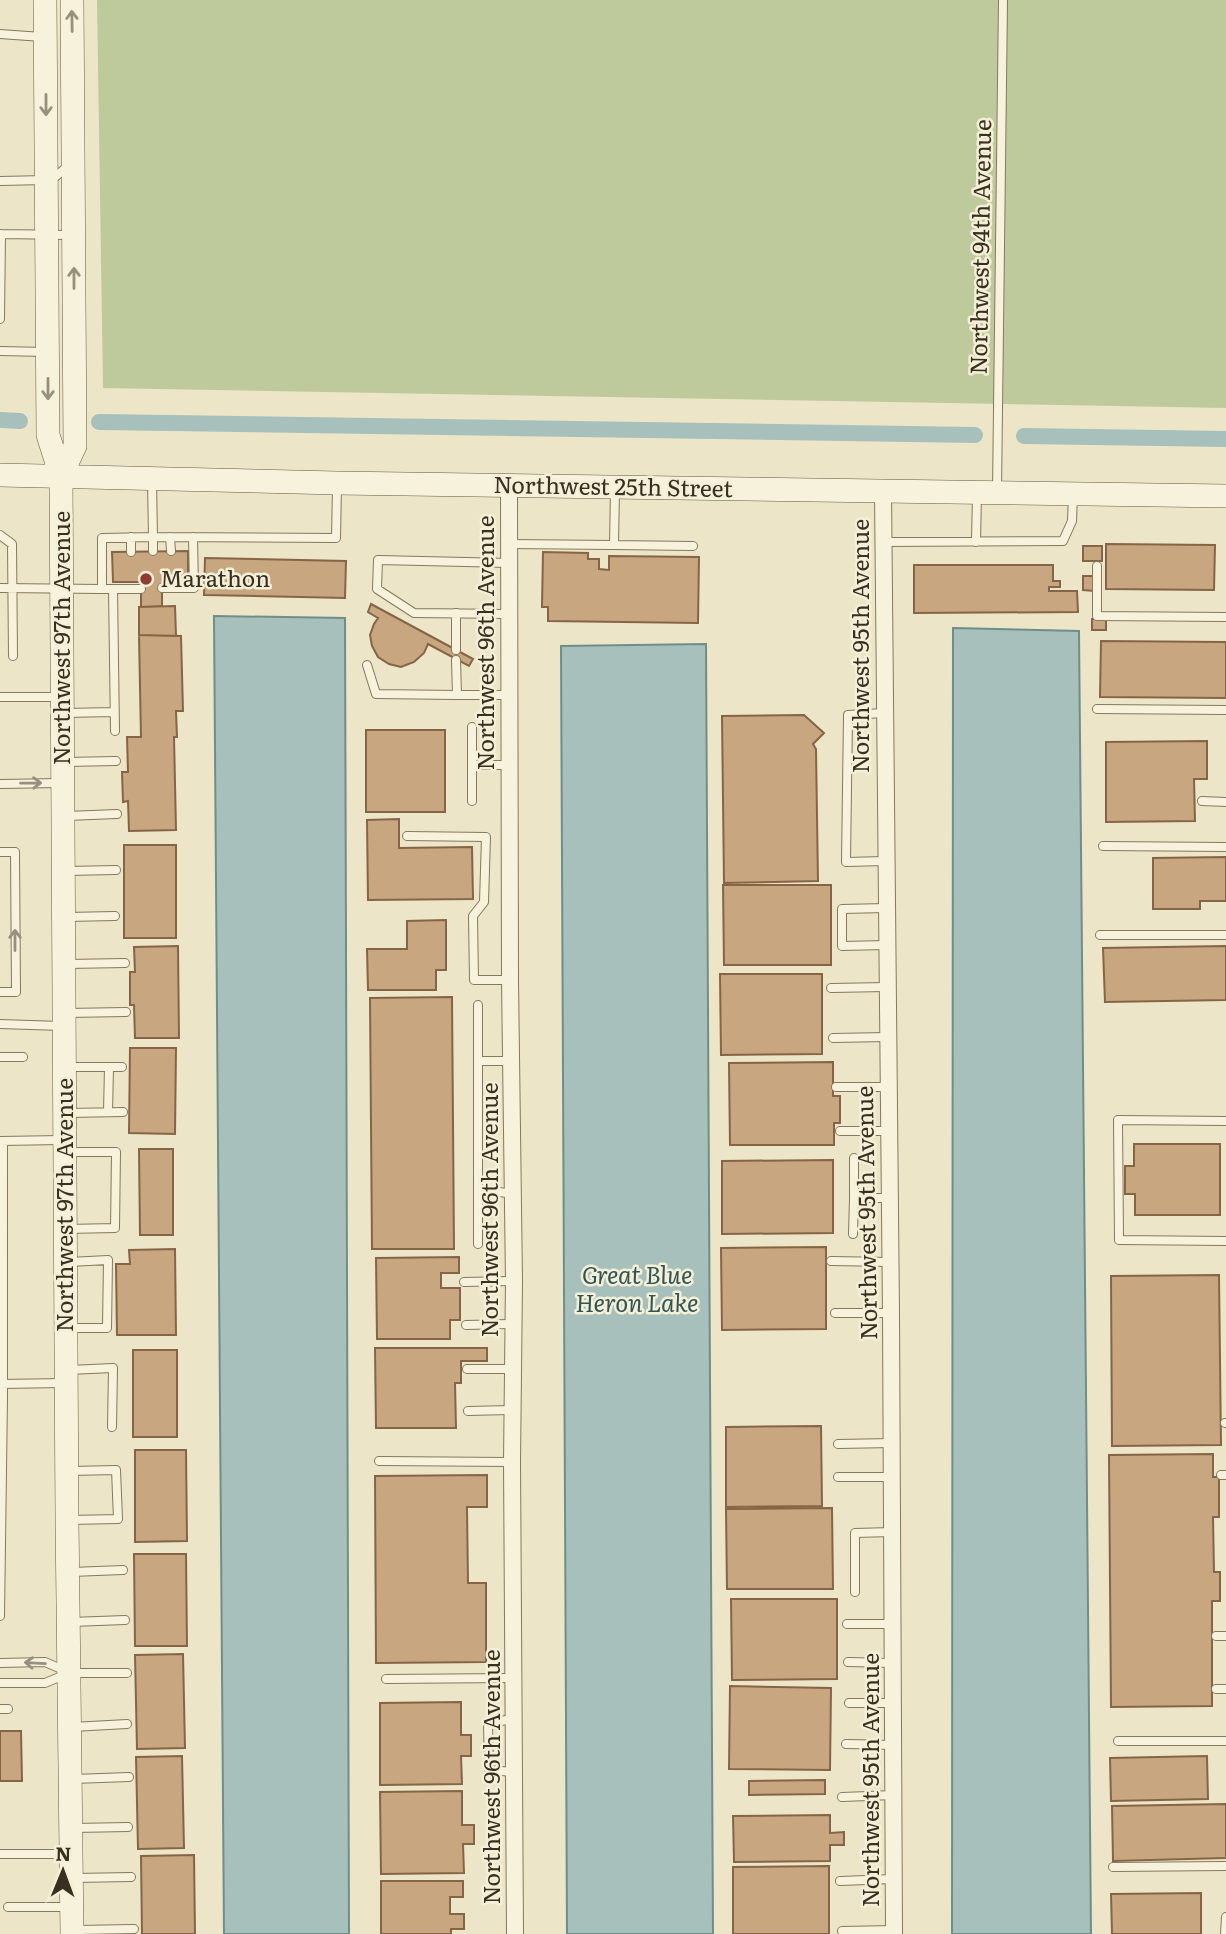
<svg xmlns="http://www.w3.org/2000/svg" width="1226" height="1934" font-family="Literata,serif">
<rect width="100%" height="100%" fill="#ece5c8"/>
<path fill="#bfca9c" d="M97,0h1129v408l-1123,-20z"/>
<path fill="#a8c0bc" stroke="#6f8e8a" stroke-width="2" d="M214,616l131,2 4,1316h-125z
M953,628l126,3 12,1303h-139z
M706,644l7,1290h-146l-6,-1288z"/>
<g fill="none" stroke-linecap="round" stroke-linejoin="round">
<path stroke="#a8c0bc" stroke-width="16" d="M0,420l20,1
M99,422l876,13
M1024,436l202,3"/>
</g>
<path fill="#c8a680" stroke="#856545" stroke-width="2" d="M1106,544l109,1 -1,45 -108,-1z
M1083,546h19v15h-19z
M188,551v27l-26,1v27l-21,1v-25h-28l-1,-30z
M543,552l45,1v6h11v10l10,1v-14l90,1 -1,66 -150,-2v-14h-6z
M205,558l141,3 -1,37 -141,-3z
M914,565h139v16h7v6h-11v4h28l1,21 -164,1z
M1083,576h11v15l-11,-1z
M371,604l102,55 -4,7 -41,-22 -4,9 -10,9 -13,5 -12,-3 -11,-7 -6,-11 -2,-11 4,-11 4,-6 -10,-6z
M175,606l1,30 -37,-1v-28z
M1092,619h14v11h-14z
M139,635l42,1 2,75h-7l1,26h-3l2,93 -47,1 -1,-30 -5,1 -1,-30h6l-1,-35h14z
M1101,641l125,1v56l-126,-1z
M804,715l20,18 -11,11 3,5 2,132 -94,2 -2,-167z
M366,730h79v82h-79z
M1207,741v38h-13l1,42 -89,1v-80z
M399,819v29l73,-1 1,52 -105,1 -1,-80z
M124,845h52v93h-52z
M1226,857v44h-26v8h-47v-51z
M723,885h108v80h-107z
M446,920v50h-10v20h-68l-1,-41h40v-28z
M178,946l1,92h-44l-1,-33h-4v-33h5l-1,-25z
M1226,946v54l-121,2 -2,-54z
M720,974h102v80l-101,1z
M452,997l2,252h-82l-2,-251z
M130,1048h46l-1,86 -46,-1z
M833,1062v34h7v27h-6v22h-104l-1,-82z
M1134,1144h86v71h-85v-21h-10v-28h9z
M139,1149h34v86h-33z
M833,1160v73l-111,1v-73z
M826,1247v82l-104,1 -1,-82z
M175,1249l1,86h-59l-1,-71h14l-1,-14z
M459,1257v16h-18v15h19v32h-10v19h-73l-1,-81z
M1219,1275l2,170 -109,1 -1,-170z
M375,1348h112v13h-26v22h-6l1,45h-80z
M133,1350h44v87h-44z
M821,1426l1,80 -96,1v-80z
M135,1450h51l1,91 -52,1z
M1213,1454v23h6v40h-6l1,55h6v29h-8v105l-101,1 -2,-252z
M487,1475v32h-20l1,76h18v79l-110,1 -1,-187z
M832,1508l1,81h-106l-1,-80z
M134,1554h52l1,92h-52z
M731,1599h106v80l-105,1z
M183,1654l2,94 -48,1 -2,-94z
M730,1686l101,2 -1,82 -101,-1z
M461,1702v33h10v21h-10l1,28 -82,1v-82z
M0,1731h21l1,50h-22z
M182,1756l2,92 -46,1 -2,-92z
M1207,1756l1,43 -97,2 -1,-43z
M825,1780v14l-76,1v-14z
M462,1791v34h12v19h-11l1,29 -83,1 -1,-82z
M1226,1804v54l-113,3 -1,-55z
M830,1815v18l14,-1v13h-14v16l-96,1 -1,-46z
M194,1855l1,79h-53l-1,-78z
M829,1866v68h-96v-67z
M381,1881h82v16h-13v17h14v15h-13v5h-70z
M1201,1893v41h-89l-1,-40z"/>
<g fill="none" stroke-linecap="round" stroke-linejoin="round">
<defs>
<path id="lane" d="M0,34l42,3
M0,181l46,-1 8,-2 15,-13
M0,234l71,1
M0,319l1,-85
M0,351l46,1
M152,481l1,56 183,1 1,-52
M615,489l-1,56 79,1
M997,491l6,-491
M0,535l12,9 1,112
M131,537v15
M170,537l1,14
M882,542l181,-1 9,-20 1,-25
M976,542l1,-48
M509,544l105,1
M509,563l-131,-3 -1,29 37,24 95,1
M1097,566v50l129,1
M0,588l102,1v-51l51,-1v14
M162,588h32l-1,-51
M102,589h11l2,142
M113,589h28
M456,613v37
M456,660l1,35h52
M367,665l9,29 81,1
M0,697h59
M1097,709l129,1
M65,713l49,-1
M884,713l-36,2 -2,147 39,-1
M472,727v38h37
M65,762l51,-1
M0,784l60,-1
M472,801v-36
M1202,801l24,1
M66,816l51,-2
M407,836l79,1 -2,65 -11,14 1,64h36
M1103,846l123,1
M0,852h15l1,140h-16
M66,871l50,-1
M886,908l-44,1v37l44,-1
M66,917l49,-1
M1100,935h126
M67,964l58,-1
M831,988l55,-1
M478,1005v56h33
M67,1013l59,-1
M0,1024l61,2
M833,1038l54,-1
M0,1057h23
M67,1067h55
M836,1087h52
M108,1112l1,-45
M68,1113l55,-1
M1226,1121l-108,-1 1,120 107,1
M840,1131h48
M0,1141l62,-1
M854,1158v40h35
M478,1189l35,5
M67,1229l48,-1 1,-76h-48
M853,1234l1,-36
M478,1244v-183
M831,1261l59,1
M69,1262l39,-2 -1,68h-37
M464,1282l50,-1
M835,1313h56
M466,1325l47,-1
M467,1369h46
M69,1370l44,-2 -1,59
M0,1384l64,-1
M468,1411l44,-1
M1225,1423h1
M838,1444l54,-1
M379,1461l133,1
M1221,1475h5
M838,1477h54
M69,1520l49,-1 -2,-49 -46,1
M71,1572l52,-2
M855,1592v-59l37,-1
M0,1616l3,-219v-256
M71,1622l54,-2
M847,1624h46
M1216,1636h10
M848,1662l45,1
M0,1663l45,-1 21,9
M386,1679l129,-1
M0,1683h45l24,-10h58
M1216,1689h10
M849,1703h44
M0,1709h8
M72,1727l55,-3
M1118,1741h108
M846,1744l48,1
M514,1772l-25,-2 -1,-46 27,-6
M73,1779l56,-2
M842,1797l52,-2
M74,1828l54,-1
M0,1854h68
M1113,1867l113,-1
M74,1878l57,-1
M840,1881l53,-2
M8,1907h61
M75,1930l59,-1
M842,1931l52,-1
M1225,1934l1,-17"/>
<path id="street" d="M509,485l1,495 4,301 -2,181 3,472
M883,492l8,821 3,621"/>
<path id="secondary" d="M45,0l3,435 13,41 6,1044 5,414
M0,475l337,8 889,13
M61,476l14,-30 -3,-446"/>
</defs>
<use href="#lane" stroke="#87785e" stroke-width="10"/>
<use href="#street" stroke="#87785e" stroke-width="18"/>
<use href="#secondary" stroke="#695941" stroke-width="24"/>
<use href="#lane" stroke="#f7f2db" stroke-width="8"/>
<use href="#street" stroke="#f7f2db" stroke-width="16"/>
<use href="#secondary" stroke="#f7f2db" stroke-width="23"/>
</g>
<defs><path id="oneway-shaft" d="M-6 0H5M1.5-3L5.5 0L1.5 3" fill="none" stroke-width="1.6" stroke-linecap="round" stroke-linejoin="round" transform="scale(1.75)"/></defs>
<g stroke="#98907e">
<use href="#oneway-shaft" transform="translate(72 21) rotate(-91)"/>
<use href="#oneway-shaft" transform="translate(46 105) rotate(90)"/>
<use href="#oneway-shaft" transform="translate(74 278) rotate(-90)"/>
<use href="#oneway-shaft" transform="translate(48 389) rotate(90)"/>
<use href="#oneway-shaft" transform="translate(31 783) rotate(-1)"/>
<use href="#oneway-shaft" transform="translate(15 940) rotate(-90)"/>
<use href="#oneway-shaft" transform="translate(35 1663) rotate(-177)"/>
</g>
<circle fill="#923b31" stroke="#f4efd7" stroke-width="2.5" cx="146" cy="579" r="7"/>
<g text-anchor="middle" stroke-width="5" stroke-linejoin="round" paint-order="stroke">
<g font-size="23" fill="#382f21" stroke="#f4efd7">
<text transform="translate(981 247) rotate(-89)" y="8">Northwest 94th Avenue</text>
<text transform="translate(613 487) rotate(1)" y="8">Northwest 25th Street</text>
<text transform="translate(62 638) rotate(-90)" y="8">Northwest 97th Avenue</text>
<text transform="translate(486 643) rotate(-90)" y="8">Northwest 96th Avenue</text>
<text transform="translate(861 646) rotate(-90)" y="8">Northwest 95th Avenue</text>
<text transform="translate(65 1205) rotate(-90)" y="8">Northwest 97th Avenue</text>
<text transform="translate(490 1210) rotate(-90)" y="8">Northwest 96th Avenue</text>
<text transform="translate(867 1213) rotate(-91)" y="8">Northwest 95th Avenue</text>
<text transform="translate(492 1777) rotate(-90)" y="8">Northwest 96th Avenue</text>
<text transform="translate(871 1780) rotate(-90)" y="8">Northwest 95th Avenue</text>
</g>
<g font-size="23" fill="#382f21" stroke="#f4efd7" text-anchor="start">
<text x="160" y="587">Marathon</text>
</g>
<g font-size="24" font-style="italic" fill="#315557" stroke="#f4efd7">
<text x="637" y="1284">Great Blue<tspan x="637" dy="28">Heron Lake</tspan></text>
</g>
</g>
<g transform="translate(63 1871) rotate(1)" stroke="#f4efd7" stroke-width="5" paint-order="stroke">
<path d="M0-5L12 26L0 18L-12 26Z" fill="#382f21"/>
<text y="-10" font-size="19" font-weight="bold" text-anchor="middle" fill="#382f21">N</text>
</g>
</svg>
